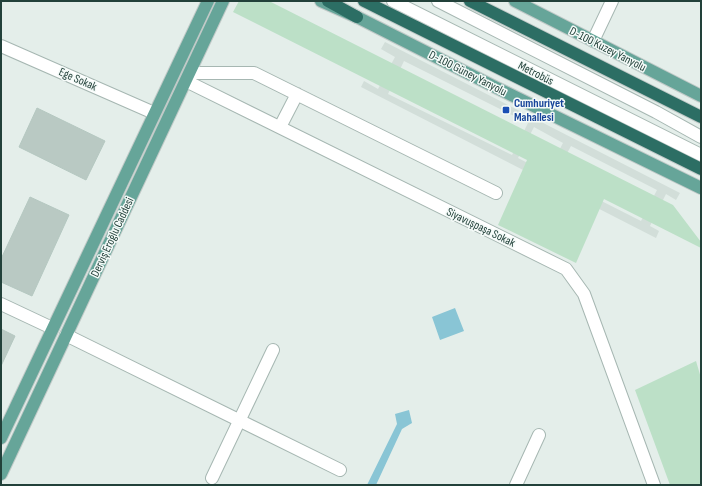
<svg xmlns="http://www.w3.org/2000/svg" width="702" height="486" font-family="'Sofia Sans Condensed',sans-serif">
<rect width="100%" height="100%" fill="#e4eeea"/>
<path fill="#d2ded9" fill-rule="evenodd" d="M385,42l295,151 -4,7 -10,-6 -16,32 9,5 -3,7 -295,-151 3,-6 14,8 17,-32 -14,-8zM404,61l124,62 -16,32 -124,-61zM534,127l29,16 -16,30 -29,-15zM571,146l86,44 -16,31 -87,-44z"/>
<path fill="#bce0c7" d="M239,1h30l404,204 28,37v6l-97,-49 -28,64 -78,-38 29,-65 -294,-148z
M696,361l5,17v107h-31l-35,-95z"/>
<path fill="#89c5d5" d="M455,308l9,23 -24,9 -8,-23z
M409,410l3,13 -10,6 -26,56h-9l30,-61 -2,-10z"/>
<path fill="#b9c9c3" stroke="#b5c8c1" d="M37,108l68,33 -19,39 -67,-33z
M30,197l39,18 -37,81 -31,-14v-23z
M1,329l14,7 -14,30z"/>
<g fill="none" stroke-linecap="round" stroke-linejoin="round">
<defs>
<path id="minor" d="M393,1l308,154
M438,1l218,111 45,25
M593,41l19,-40
M1,46l153,67
M190,73h64l242,120
M186,81l380,188 18,25 70,191
M280,127l17,-33
M1,304l51,24
M66,335l274,135
M212,478l61,-128
M516,485l23,-50"/>
<path id="major" d="M321,1l36,16 138,70 206,101
M515,1l186,95
M1,438l207,-437
M1,474l222,-473"/>
<path id="highway" d="M328,1l29,16
M364,1l337,168
M470,1l231,116"/>
</defs>
<use href="#minor" stroke="#a6b7b2" stroke-width="14"/>
<use href="#major" stroke="#c1cac8" stroke-width="14"/>
<use href="#highway" stroke="#c1cac8" stroke-width="14"/>
<use href="#minor" stroke="#fff" stroke-width="12"/>
<use href="#major" stroke="#66a599" stroke-width="12"/>
<use href="#highway" stroke="#2c6e64" stroke-width="12"/>
</g>
<rect fill="#1a4fb4" stroke="#f4faf8" stroke-width="1.5" x="502" y="106" width="8" height="8" rx="2"/>
<g text-anchor="middle" stroke-width="3" stroke-linejoin="round" paint-order="stroke">
<g font-size="12" fill="#22413a" stroke="#f4faf8">
<text transform="translate(608 49) rotate(27)" y="4">D-100 Kuzey Yanyolu</text>
<text transform="translate(468 73) rotate(27)" y="4">D-100 Güney Yanyolu</text>
<text transform="translate(536 73) rotate(27)" y="4">Metrobüs</text>
<text transform="translate(78 79) rotate(24)" y="4">Ege Sokak</text>
<text transform="translate(481 227) rotate(26)" y="4">Siyavuşpaşa Sokak</text>
<text transform="translate(112 237) rotate(-65)" y="4">Derviş Eroğlu Caddesi</text>
</g>
<g font-size="12" font-weight="bold" fill="#164399" stroke="#f4faf8" text-anchor="start">
<text x="514" y="107">Cumhuriyet<tspan x="514" dy="14">Mahallesi</tspan></text>
</g>
</g>
<rect width="702" height="486" fill="none" stroke="#22413a" stroke-width="4"/>
</svg>
